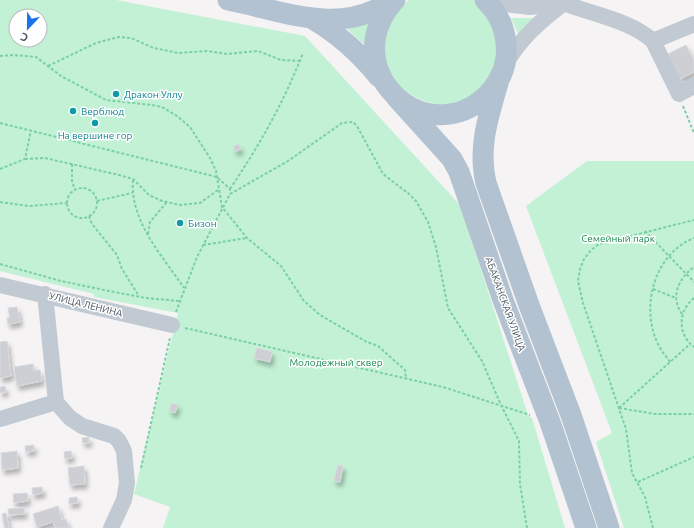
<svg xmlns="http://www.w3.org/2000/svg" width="694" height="528" font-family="Ubuntu,sans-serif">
<defs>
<filter id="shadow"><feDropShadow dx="2.5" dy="4.5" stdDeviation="2" flood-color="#0004"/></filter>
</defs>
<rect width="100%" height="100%" fill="#f5f3f3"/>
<path fill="#c3f1d5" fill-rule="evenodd" d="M0,0h116l189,36 155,169 68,210 4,3 33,110h-402l7,-21 -36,-13 44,-181 -84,-16v-3l-94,-23zM16,16h24v24h-24z
M409,0c12,0 56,0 64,0 9,3 25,34 25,43 1,12 -2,25 -8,35 -48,71 -156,-17 -81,-78z
M511,18h24l-17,16z
M369,22l-4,23 -18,-16z
M587,161h107v367h-70l-28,-86 16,-9 -86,-227z"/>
<path fill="#cdcfd5" stroke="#d7d9de" filter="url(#shadow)" d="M686,45l8,16v11l-14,7 -12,-25z
M238,144l3,5 -5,3 -3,-5z
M17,307l3,15 -12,2 -1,-6h3l-2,-10z
M7,341l4,35 -11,2v-36z
M257,348l15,4 -2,10 -16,-4z
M33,364l1,7 6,-1 2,11 -25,5 -3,-19z
M5,386l1,6 -6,1v-6z
M172,403l6,2 -3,8 -6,-2z
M89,437v6h-6l-1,-5z
M34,445v6l-8,1 -1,-6z
M17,451l1,17 -16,2 -1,-17z
M71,451l1,7 -7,1 -1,-7z
M338,465l5,1 -3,16 -6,-1z
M84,466l1,18 -15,1 -2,-17z
M42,487l1,6 -10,2 -1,-7z
M27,493l1,8 -14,2 -1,-9z
M77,497l1,6 -9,1v-6z
M58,506l4,14 4,-1 3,9h-14l-2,-6 -16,5 -4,-13z
M24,508l1,6 -16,1 -1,-6z
M6,513l3,15h-4l-3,-14z"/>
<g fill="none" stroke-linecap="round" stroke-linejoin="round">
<path stroke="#7ad0a6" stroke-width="2" stroke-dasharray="3 2" stroke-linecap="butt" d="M0,56l13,-1 23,2 25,19 45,24 46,5 10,2 15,9 13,11 20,31 6,13 6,36 25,31 34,28 23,35 16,14 47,27 11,4 27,24 1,8
M48,66l48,-23 23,-6 12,1 23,10 24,5 29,-2 20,3 31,-3 23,9 19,1
M683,106l11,27
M0,123l217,54 13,12v5
M25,159l20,-1 74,17 14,4 16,16 13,6 18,4 20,-2 18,-13
M72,164v17l3,9
M0,169l25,-10 6,-29
M133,180c-3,42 29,75 51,108
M67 203a15 15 0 1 1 30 0a15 15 0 1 1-30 0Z
M230,189c30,-45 53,-85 73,-136
M97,201l35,-8
M0,202l29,4 38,-3
M89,216l3,8 25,31 5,14 17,27
M645,231l49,51
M148,234l2,-12 16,-19
M203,245l44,-7
M0,264l61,17 48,10 37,7 33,3
M653,289l23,9
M694,298c-16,13 -17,36 0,49
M176,312l21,-55 33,-63 58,-33 54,-38 11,-1 4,4 26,48 26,20 7,7 12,21 8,25 12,61 34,53 19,44 18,36 1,43 7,44
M682,314c-12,-17 -4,-35 12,-47
M185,328l258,59 87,28
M670,362c-4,-6 -9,-11 -12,-18 -18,-37 -4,-90 36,-106
M619,408l71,-64
M619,408l36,6h39
M141,468l29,-130
M638,482l56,-25
M653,528l-8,-31 -13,-24 -6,-44 -43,-126 -5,-22 2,-12 4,-10 7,-9 8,-6 95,-24"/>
<path stroke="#c1cad2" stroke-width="16" d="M487,2l43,5 32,-4
M564,3c30,12 65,17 89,38l41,-17
M653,41l26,53 15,-8
M505,65c15,-26 35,-44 59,-62
M0,285l172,40
M45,294l11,108 14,16 12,8 32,10 5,5 5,10 3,32 -3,17 -13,28
M0,419l56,-17"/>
<path stroke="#b3c2d1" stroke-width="21" d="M228,0c57,11 111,37 165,0
M395,0c-61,67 28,152 90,97 11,-10 19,-24 21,-39 2,-22 -5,-43 -21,-58
M314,20c26,15 46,34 65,57
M500,76c-10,36 -23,70 -14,107l43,122 42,110 38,113
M396,97l56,62 7,13 44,128 47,122 36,106"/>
</g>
<g fill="#0f9aa8" stroke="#fff" stroke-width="1.5">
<circle cx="116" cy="94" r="4"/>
<circle cx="73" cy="111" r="4"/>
<circle cx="95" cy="123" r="4"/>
<circle cx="180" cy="223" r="4"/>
</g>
<g text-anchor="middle" stroke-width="3" stroke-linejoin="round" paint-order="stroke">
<g font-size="10" fill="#0d838f" stroke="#fff" text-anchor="start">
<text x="124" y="98">Дракон Уллу</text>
<text x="81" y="115">Верблюд</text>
<text x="95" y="139" text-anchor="middle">На вершине гор</text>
<text x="188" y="227">Бизон</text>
</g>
<g font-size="10" fill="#17864f" stroke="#fff">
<text x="618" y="242">Семейный парк</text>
<text x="336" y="366">Молодежный сквер</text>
</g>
<g font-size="10" fill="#4a5661" stroke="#fff">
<text transform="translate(86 304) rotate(14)" y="4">УЛИЦА ЛЕНИНА</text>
<text transform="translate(506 304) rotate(70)" y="4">АБАКАНСКАЯ УЛИЦА</text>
</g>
</g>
<g transform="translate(28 28) rotate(202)"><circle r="19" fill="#ffffff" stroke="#b7bbc0"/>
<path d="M0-3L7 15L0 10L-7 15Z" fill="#1a73e8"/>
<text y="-6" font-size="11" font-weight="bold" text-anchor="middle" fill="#4a5661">С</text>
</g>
</svg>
